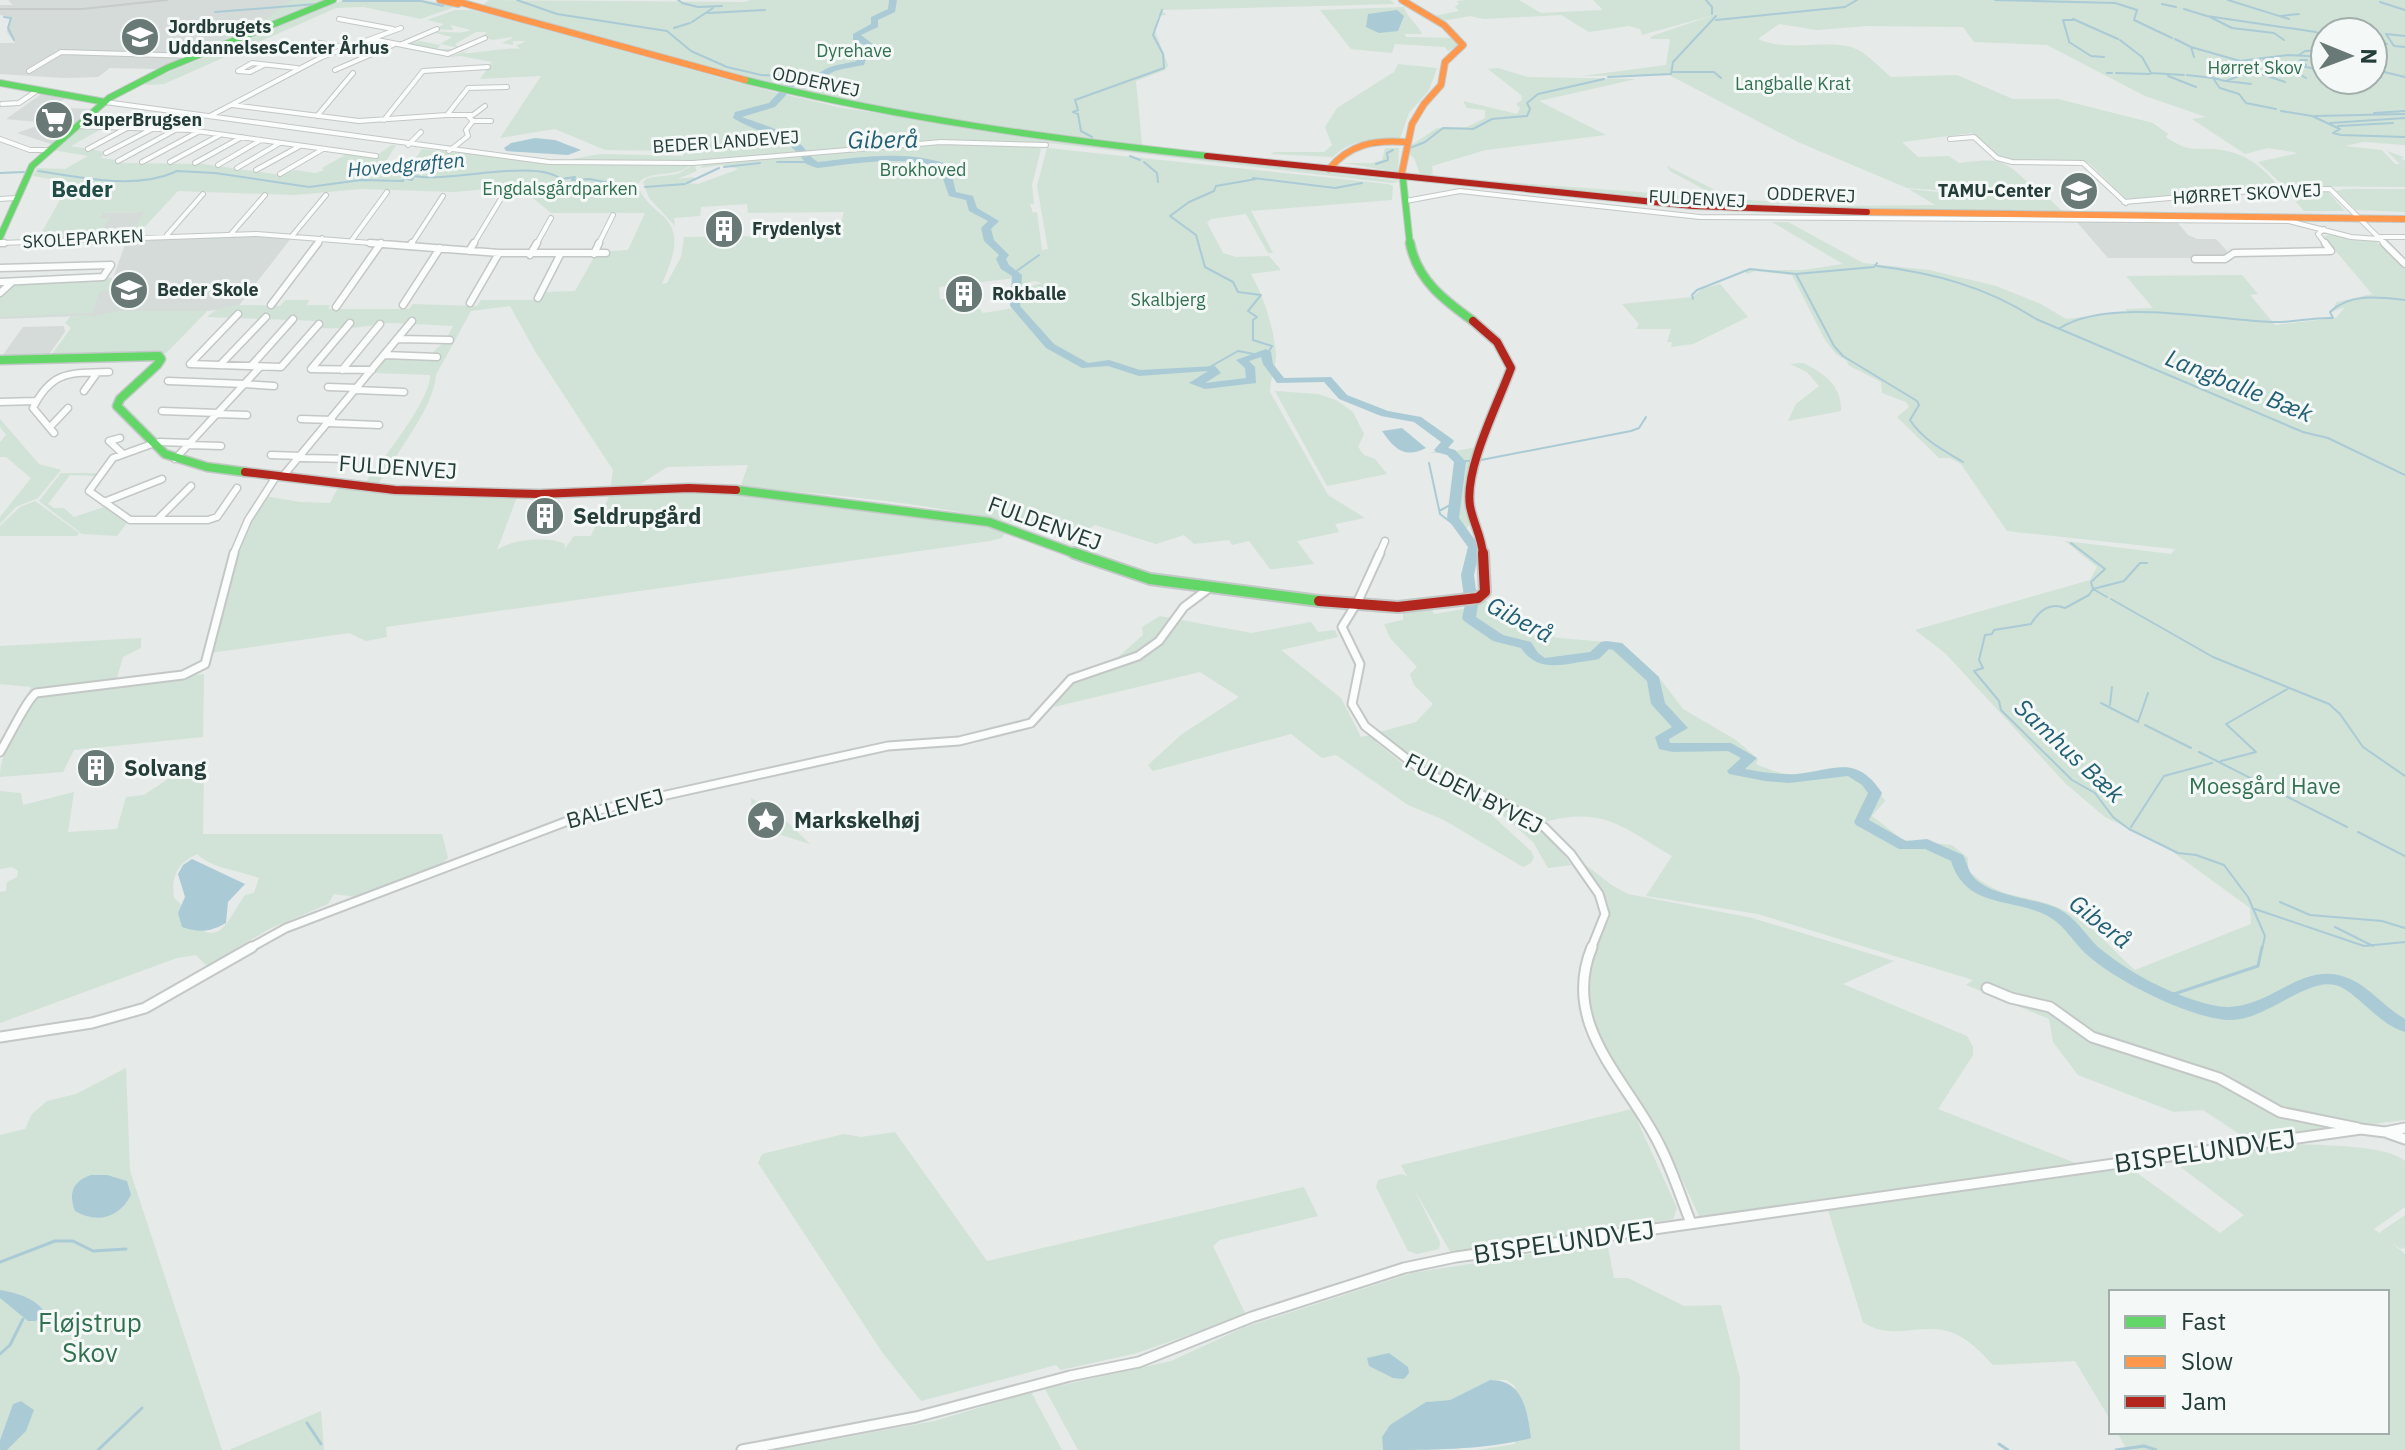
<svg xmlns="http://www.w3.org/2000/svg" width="2405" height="1450" font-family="'IBM Plex Sans',sans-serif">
<rect width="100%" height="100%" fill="#e6eae8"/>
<path fill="#d4dbd9" d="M8,0h318l-169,69 -47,-1 -12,9 -34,1 -64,-4v-31h15l-8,-11 3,-15 -10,-2v-10h13z
M43,93l23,5 -16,9 40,2 -39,35 -34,-11 17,-6 5,-5 -33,-3z
M145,212l-15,22 -38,2 17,-18 -10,1 4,-6z
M2076,221l101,1 11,13 9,4h19l11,12 -2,7h-117z
M225,236l66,2 -54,70 -30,3 -38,39 -90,-34 -79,3v-21l15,-15 98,-5 14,-39z
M64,326l1,6 -18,25 -47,2 23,-32z"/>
<path fill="#d1e2d7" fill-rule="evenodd" d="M292,0h32l-127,53 -7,-1 68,-28z
M344,0h79l34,6 -36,13 -58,-12 -27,1 -172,76 -17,1 -2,-3z
M489,0l256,2 5,-2h640l5,4 -234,6 6,5 -9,1 -3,15 13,34 -3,5 -29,11 6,64 -200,-24 -95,-19 -81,-18 -283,-79z
M1465,0h54l22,13 62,-3 -10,-10h812v145l-42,-3 -18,4 37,4 13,14h5l-13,-13 17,6 -3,1 4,3v26l-121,-1 -26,-24 40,-9 -30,-5 -23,6 -53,-35 14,-2 -61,-21 -98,-51 -73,-3 -11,-15 -96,-1 -50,4 -38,-6 -21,15c28,13 63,1 93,8 14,4 29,21 40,30l66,-2 56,24h45l95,24 15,11 -2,3c27,18 27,9 55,13 25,3 43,18 58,37l-153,12 -37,-36 -9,-3 -67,1 -13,-3 -28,-25 -70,9 16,15 31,-1 10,7c44,-6 44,-3 77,26l-59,4 -70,-5 -109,-46 -129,-67 -87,1 84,-11 4,-26h-20l2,-3 62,-21 -72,20 -2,-6 -11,-3 -40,6 -28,-17 -77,4 -14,-3 -28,5 -8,-5 25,-5 -4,-4 4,-3 -2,-3zM2325,32h48v48h-48z
M1404,7c4,12 13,16 18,27h-17l1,3 50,1 3,8 -11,5 -3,-4 -50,-3 -3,9 -41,-4 -31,-39z
M455,10h17l286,78 80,19 200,32 362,42 -7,2 -344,-40 -102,-3 -264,21 -108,-1 -3,-1 28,-5 83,2 1,-5 -79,-1 -50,-21 -55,9 41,-62 -61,3 12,-17 -31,-6 -12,1 20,-7 -6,3c20,0 40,-6 59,-4l-6,-3 10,-5h-13v4l-11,-2 11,-5 -2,-1 -18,3 -12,-3 6,-5h-11l-21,12 3,3 11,-5 -10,6 -18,-4 -4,5h20l-9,3 -42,-8 14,-3 19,4 13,-8 -17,-4c12,-4 21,3 36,-3l-20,-5 2,5 -18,-1 9,-5 -17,-4z
M1398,64l39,4 -8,22 -20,23 -10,28c-24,-1 -48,-3 -66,16l-62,-3 4,-2h49l8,-7 -7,-18 12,-19 57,-36z
M1498,68l30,9 108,2 -97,22 67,34 -120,15 -54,16 1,11 -13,-3 -6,-16 -5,-4 1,-8 27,-18 30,-1 18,-9v-8l-18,-2 -4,-7 54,13 3,-6 -4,-4 6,-4 -1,-5 -33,-26z
M83,127l20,1 -32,18 34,6 -4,6 16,2v3l86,1 78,11 14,-5 20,3 9,-3 -2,-2 25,-14 27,3 18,-12h4l-13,21 28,-1 11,-16 135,14 134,1c-14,16 -42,3 -54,21 5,12 14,21 24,29 24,20 10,47 1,70l5,-1 14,-26 3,-20 153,-2 7,-23 -96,1 -1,-9 -46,3 -1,9 -26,2 1,8 -26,-28 -6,-16 4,-4 31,-4 16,-10 3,7 -20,8 16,-2 2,2 -8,4 11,1 41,-15 -18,-4 -20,3 2,-4 169,-17 75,-4 86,3 8,3 -9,36 2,19h-4l3,9 4,-1 5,38 6,-1 -11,-63 10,-38 341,36 5,2 -1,14 -141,11 22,42h-5l-22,-39 -35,5 -4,4 16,30 13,4 33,-1 12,14 -30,4c13,23 23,55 25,81 0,12 -6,23 -6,37l58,103 37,23 -30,6 4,8 -42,9 17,23 -39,5h-5l-21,-28 -17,4 -3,-5 -35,4 -10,-9 -28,9 -61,-19 -20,12c-23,-9 -47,-12 -72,-17 -86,-17 -175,-27 -263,-32l8,-23 -81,2 -34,22 -23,2 3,-21 -78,-119 -25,-45 -39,5 -35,64c-2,34 -43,81 -59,112l-13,-2c15,-21 68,-86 66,-110l-55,-2 13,-17h46l-1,-4 13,-12 7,-14 -39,-2 2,-3h-5c-11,5 -20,0 -32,3 -18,4 -35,5 -56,4l-7,-7 -21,-1 1,-3 -6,3 -83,-3c16,-17 50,-11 73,-11l5,-6h24l-2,5h23l-2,4h81l4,-5 64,2 4,-6h58l5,-8 31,-1 22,-39 31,-2 17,-37h-94l-28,-23 -17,-3 -51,5 -94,-3 -67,6 -116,-4 -40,43h-8l14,-22 -41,1 -3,5h10l-8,12h-6l-4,6 -54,3 32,-57 -37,-6 4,-8 28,1 23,-13 -35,-6 23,-21zM1016,278l-1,8 19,-5 8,2 -29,8 1,17 -31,5 -6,-7 -13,2 -4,-9h-20l-1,-12z
M1385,148h14l-1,24 -55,-9h29l10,-3z
M1667,166l66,33 108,7 94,-1 -26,-16 58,6 68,-4 8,2 19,18 -207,-2 -62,-5 -98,-1 -257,-26 282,21 -50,-27z
M2344,189h61v23l-49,-2 -20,-19z
M2286,190l41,1 18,20h-41z
M1772,222h16l75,41 66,7 67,16 45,18 25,15 62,-7 -3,-3 28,-1 -27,-32 116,-1 16,19 -8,1 25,30 61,-7 9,-11 -14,5 6,-10 35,-8 -48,-57 5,-3 47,7 29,29v850l-158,19 -44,-29 -29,2 -96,-37 -25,-33 -4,-23 -83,-34 7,-5 -215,-66 -112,-18 26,-40c-50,-29 -68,-50 -128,-34l-1,-5c-61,-33 -110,-33 -163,-85l36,-10 17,-18 -19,-19 -4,-11 7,-7 -27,-29 -6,-14 19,-4v-8l28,-4 3,6 34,-6 2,-6 14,-3 25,20 23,13 27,6 60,5 42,37 22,29 53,31 22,19 -2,5c10,4 21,9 31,10 47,4 65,-31 98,27l-13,15 31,24 49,5 16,13v12c35,34 65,22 101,43 25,13 45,39 66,57l116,-46 -1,-16 -84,-61 -61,-30 -39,-33 -121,-131 -30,-23 175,-50 7,-13 -32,-26 106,13 4,-5 -168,-18 -46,-67 -11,-6h-11l-42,-41 12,-10 -3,-5 -24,-9 -1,-11 -33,-17 -1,-4 -11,-7 -11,-14 -33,-65 -37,-4 -7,3 -7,-4h62l40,-6z
M113,279l-4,11 -9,1 -8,22 -92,4v-18l16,-16z
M1720,284l28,33 -55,27 -22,3 1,-5h-5l4,-13h-35l3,-5 -17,-20 70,-7 10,-8z
M118,311h87l1,1 -40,41 -123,4 9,-3 19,-26 -6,-5 6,-7 20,-1v2z
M1803,363c21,10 39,23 38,48l-53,10 8,-17 23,-18 -12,-14 -17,-8z
M1275,391l43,3 18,6 17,12 11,22 -6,13 6,8 11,4 12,15 -60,12z
M0,419l39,45 22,6 -23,28 -22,9 -16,17v-7l31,-39 -25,-21h-6v-15l6,-7 -6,-8z
M1448,447l8,4 20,-4c-12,18 -13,57 -6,77l-9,10 -12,-16 7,-61 -6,-4h-20z
M61,473h37l-2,3 -26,-1 -22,29 6,4h10l10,9 30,-10 23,16 -10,13 -35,-2 -43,-33z
M338,488l179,9 -20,53c15,-11 51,-14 68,-6l-1,6 10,-14h17l19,-42 124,-1 39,4 190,24 36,8 6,4 -3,5 -12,3 -604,86 1,10 -21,4 -17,-8 -139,20 32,-116 23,-41 35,6 30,1z
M35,501l44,32 -2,3h-77v-10l20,-19z
M1160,616l91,17 60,-11 7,10 17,-2 3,7 -57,13 60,48 20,39 10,-2 6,8 41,33 53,20 60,55 3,6 -3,6 -8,4 -79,-47 -36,-15 -72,-50 -14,3 -31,-24 -138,37 -5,-6 34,-31 57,-37 -39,-25 -146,35 13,-21 11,-7 72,-25 9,-9 -42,13 26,-23 -1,-8z
M141,638v10l-18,9 -7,24 -88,12 3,-6 -31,-3v-38z
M204,674l-1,63 -129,13 -11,22 -63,5c0,-30 23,-49 30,-77l16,-8z
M204,769l-1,65h239l6,24 -8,7 -84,32 -22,-3 -6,10 -59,25 -62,37 -11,-11 -19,3 -177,65v-131l6,-1 1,-9 10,-5 1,-6 -6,-4 -12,2v-78l21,2 2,12 51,-13 -6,40 49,-3 9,-32 18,-2 33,-22zM197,854c16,15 41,16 62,24l-5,15 -9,2c-24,36 -26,55 -67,18l4,-8 -8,-7c-3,-21 3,-35 23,-44z
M751,798l27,15 32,31 -48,-15 -10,-8z
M1483,798c38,16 66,32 88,67l-23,3 -15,-26z
M1578,859l35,27 15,8 124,24 142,43 -51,23 124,52 6,11v8l-35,54 140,55 -379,52 -36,-78 -58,-90 -10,-23 -8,-44 2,-15 21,-49c-1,-23 -18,-41 -32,-58z
M126,1068l4,103 92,279h-215l27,-40 -13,-9 -8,3 -13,36v-305l25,-6 7,-15 15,-13 29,-7z
M1632,1109l45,99 -4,11 -222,34 -37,-64 26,53 -1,7 -22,5 -9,-3 -32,-64 2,-7 23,-6 6,2 -6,-11z
M895,1132l92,129 317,-74 14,29 -98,24 -7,6 33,69 -109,38 -76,17 -5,-5 -135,36 -39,-49 -124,-189 4,-9 82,-20 17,3z
M2296,1144c28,2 88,0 109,17v46l-31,22 5,4 26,-18v32l-4,2 -10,-7 14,12v196h-278l-10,-18h270v-140h-276v129l-36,-60 -82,4c-14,-15 -29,-31 -50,-35 -27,-5 -55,10 -80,-8l-35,-112 302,-42 90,65 24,-18 -70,-53z
M1607,1242l7,36h14l56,28 37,-1 19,73v72h-262l37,-6v-58l-9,-6h-16l-40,20 -24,2 -44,35 1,13h-305l-33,-61 126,-28 74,-34 167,-54z
M1031,1392l31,58h-286l159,-29z
M321,1411l3,39h-95z"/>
<path fill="#aacbd5" d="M1397,10l7,6 -6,15 -19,2 -13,-6 2,-13z
M535,138l20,2 26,10 -13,5 -62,-4 -2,-3 7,-5z
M1402,428l24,20c-21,11 -32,1 -44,-17z
M192,859l53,25 -17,18 -2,21c-16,9 -26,10 -44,4l-4,-14 7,-16 -7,-23 5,-9z
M91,1175h16l20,6 4,14c-12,23 -34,29 -56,16 -7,-18 -2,-30 16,-36z
M0,1290c17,3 36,8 45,23l-9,8h-8l-28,-23z
M1389,1353l19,14 1,6 -5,6 -11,-1 -24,-12 -2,-8z
M1490,1380c33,0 37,29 41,58 -46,12 -100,12 -148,12l-1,-13 8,-12 36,-23 24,-2z
M21,1401l13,9 -8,21 -19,19h-7v-10l13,-36z"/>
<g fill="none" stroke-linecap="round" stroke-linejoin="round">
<path stroke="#aacbd5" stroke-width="2" d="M517,0l40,14 110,17 24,20 36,16 34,8 38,2
M678,0l3,2
M1706,0l6,7v7
M1995,0l120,3 22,7 -3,10 38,18
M2228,0l61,19
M343,1h78l22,5
M2380,2l25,8
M682,3l16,4 24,-1
M2162,4l14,3
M2184,9l23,7 109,16 9,5
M215,12l101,-8
M708,13l57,-3
M2280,16l19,-2
M4,17l7,1 -3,10 6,12
M2210,17l22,11 42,5 10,7
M2073,19l45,20
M1716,20l129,-13 12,-7
M692,22l21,-14
M674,28l16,-5
M2405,36l-19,-2 8,12 11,1
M2175,39l16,8 49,14 48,-6 37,2
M2120,40l22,17 9,16 33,2
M2069,41l-6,-21h10
M2069,42l22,14 13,1
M2373,44h14
M2191,47l3,10
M2299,55l6,-4 20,-1
M2264,60c21,7 41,5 61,11
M2240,61l4,7 41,14
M2306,65l-6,-5h7
M2287,67l19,11
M2244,68l3,5 -21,8 25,3
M2373,68l5,2
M2211,71l2,7 12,3
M2380,71l25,6
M1672,72h42l7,6
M2107,73h5
M2116,73l34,1
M2187,75l26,3 6,9
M2168,76l28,11
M1608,77l63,-3 2,-12 43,-46
M2220,88l19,6 7,9 30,6
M2281,111l31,5 28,13 -7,4 8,2 64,2
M2374,113l31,-2
M2315,116l90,-2
M2330,123l75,-5
M2338,126l55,-3
M1092,137l-11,-6 -3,-17 -5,-2 5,-2 -3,-10 89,-32 -1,-14 -10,-19 9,-25
M1410,148l15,-6 18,-14 30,1 19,-10 35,-3 3,-7 -3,-6 11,-9 66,-15
M1130,156l10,4
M777,162h32
M1144,162l13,11 1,9
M1376,164l12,-4 -1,-7 6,-3
M724,167l36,-4
M38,171c43,6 96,19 137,1
M176,171l39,2 94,14 52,-7 42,1 1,-3 8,2 2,-4c37,7 120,-18 147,3l14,-2 -3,3 17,-1 48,9
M0,173l24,-1
M687,183l32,-15
M645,187l40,-3
M1877,266c57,7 110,21 159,53l267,113 25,6 77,37
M1014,273l25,-18
M1796,274l38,72 9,10 74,45 2,4 -9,15c13,20 33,30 53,42
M1693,299l-1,-4 5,-5 53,-21 46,5 78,-7 3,-4
M2060,328c49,-31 155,-8 212,-6 20,1 40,-5 61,-4l-3,-6c20,-19 49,-15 75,-12
M1268,353l4,-7 -19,-6v-20l4,-3 -9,-6 13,-16 -23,-3 -5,-10 -28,-15 -9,-32 -26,-19 19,-14 25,-11 2,-5 40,-7 -3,-1 82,10 27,-5
M1208,368l30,-17 16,3
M1481,460l150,-29 8,-3 7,-11
M1460,461h12
M1429,463l11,51 21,16
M1441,510l13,-7
M2071,543l34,26 -14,13 2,7 14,8
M2147,563h-7l-16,18 -31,8 -4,6 -24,13c-16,-6 -26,3 -34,16l-37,6 -2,4 -7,1 -6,25 4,8 -9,3 25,30 2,9 71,70 23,13 18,24 16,12 49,24 18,2 28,10 24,32 17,39 -3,13
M2111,599l102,58 116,47 11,10 23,33 42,29
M2101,703l37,19 10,-29
M2110,705l2,-18
M2145,725l46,23
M2199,752l148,75
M2221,761l35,-9 -30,-28 63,-36
M2131,827l33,-51 48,-13
M2358,832l47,24
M2280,902l30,13 72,6 23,7
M2255,909l109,37 41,-4
M2335,927l38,19"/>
<path stroke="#aacbd5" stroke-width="3" d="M2168,996l90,-30 4,-19
M0,1262l55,-21h18l20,10 33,-2
M0,1354l10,-9 13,-26
M307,1423l14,21
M1999,1444l9,6
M98,1450l44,-42
M2116,1450l28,-4 12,4"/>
<path fill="#aacbd5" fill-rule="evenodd" d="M889,0h8l-2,12 -17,8v7l-17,8 13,10 -13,11 5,3 -2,6c-9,2 -20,3 -29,6 -11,5 -14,11 -26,8l-12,4 -22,24 -33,10c19,7 42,13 58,27 7,6 10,14 18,18 47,-5 92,-13 137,5l2,2 -5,7 4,16 17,4 4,12 22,13 -8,8 3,11 15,15 -3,4 3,6 13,10 -2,31 34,38 34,19 21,-3 31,10 75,-4 6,7 -16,10 41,-5 -1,-10 -9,-8 30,-11 5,3 2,12 11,14 47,-1 16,18 41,16 33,6 31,22 2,2 -6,7 7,2 11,12 -7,56 21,29 -6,28 4,30 -2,12 27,18 28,7 7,11 7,5 45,-6 11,-10 5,-1 16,2 37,34 6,26 23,25 -19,11 1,4h61l26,15 -12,11c17,3 34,6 52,5 39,-4 59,-20 85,19l-13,27 37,21 21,-2 36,16c3,5 4,11 7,17 14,25 64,25 89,37 17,9 26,25 39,38 31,26 75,49 114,58 53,13 85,-45 133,-28 22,7 39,30 60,42v13c-28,-8 -49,-42 -70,-47 -30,-7 -70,37 -108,35 -40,-3 -113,-40 -142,-67 -12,-12 -20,-26 -34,-35 -36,-22 -84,-7 -100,-57l-26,-12h-26l-43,-24 -2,-3 14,-29 -6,-8 -14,-9 -59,7 -24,-2 -36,-7 -2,-3 14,-13 -13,-7 -55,1 -14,-3 -4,-12 17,-10 -21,-23 -4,-23 -34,-31 -4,-1 -10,10 -5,1c-28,3 -55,15 -73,-12l-28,-7 -29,-20 -2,-3 3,-13 -4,-30 7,-28 -21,-29 7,-56 -7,-7 -11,-3 -2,-2 7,-8 -27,-20 -33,-6 -42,-17 -15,-17 -47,1 -14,-19 -2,-7 -12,4 6,6 1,16 -51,6 -16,-6 19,-12 -69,5 -31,-10 -26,2 -36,-20 -36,-42 2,-30 -11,-7 -5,-10 3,-4 -15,-14 -3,-13 7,-7 -19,-10 -3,-11 -17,-4 -7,-20 5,-6c-42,-16 -87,-7 -130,-2l-11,-4c-17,-29 -48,-30 -73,-46l2,-6 34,-9 22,-24 15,-5c11,3 14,-3 24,-7 9,-3 19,-4 27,-6l-6,-5 13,-11 -11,-5v-6l18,-10v-7l17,-8z"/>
<defs>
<path id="street-far3" d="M339,19l54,10
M372,39l76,15 37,-16
M313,42l31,5
M402,44l35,-15
M264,65l-14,7 -12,-1 14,-8 45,5
M335,70l58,-25
M29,71l32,-19 135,4
M105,102l444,60 144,1 248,-21 105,3
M2,104l17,-1 19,-13
M232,105l127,16 88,-6 21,-27 39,-1
M447,115h26l12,-9
M210,116l112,-59 79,-29
M317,116l36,-43
M384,120l39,-49 65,-4
M473,121h18
M76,126l113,4 187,26
M0,139l30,11h18
M1950,139l24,-2 23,21 15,4 71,1 43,40
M408,145l13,-13
M88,149l39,-21
M449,151l19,-15 -2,-6 7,-9 -4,-4
M106,153l48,-25
M118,161l57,-31
M142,162l56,-30
M170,162l50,-27
M195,163l47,-26
M218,165l43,-25
M237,168l43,-25
M256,170l44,-24
M280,174l43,-25
M0,199l16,-1
M1406,201l54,-10 240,26 589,4 62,16 27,2
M2124,202l138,-12 68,-1 56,56
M2324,229l-6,5 8,11
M231,234l34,-39
M167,235l36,-41
M292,236l34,-41
M2376,237h29
M352,240l35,-48
M0,243l257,-9 139,11
M317,245l5,-7
M411,245l32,-49
M473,245l32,-53
M536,245l15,-27
M598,245l15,-30"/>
<path id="street-far2" d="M0,243h4
M370,243l129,10h107
M2384,243l21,21
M410,246l2,-3
M469,251l5,-8
M594,254l5,-11
M530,255l7,-12
M2195,259h30l9,-6 97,-2 -6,-8
M0,268l111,-3 -8,12 -103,5
M0,293l12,-11
M538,298l22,-43
M470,303l29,-50
M271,305l47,-62
M403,305l37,-57
M336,307l45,-64
M238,314l-48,50 91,3 38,-43
M350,323l-39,46 61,1
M398,339l52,1
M385,355l52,2
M220,365l46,-48
M251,366l42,-47
M342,370l38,-46
M168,381l77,3
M244,384l30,2
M328,387l30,1
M356,390l48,2
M84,391l13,-18
M0,402l36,-1
M162,411l56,2
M217,414l30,1
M301,419l31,1
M329,423l50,2
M50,427l18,-19
M54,433l-21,-25c19,-38 38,-35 76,-36
M120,438l-11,3 14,13
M159,442l31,1
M152,444l-39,14 -24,33 41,29h78l9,-3 20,-29
M188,445l33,1
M271,455l31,1
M300,458l53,1
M175,459l85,-92
M283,476l129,-155
M104,502l58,-23
M157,520l34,-34
M233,555l15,-35 29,-45
M1379,555l6,-14"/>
<path id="street-far1" d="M1380,553l-22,48 -16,26 18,37 -8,40 13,22 60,47 80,31 39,23 27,27 28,40 6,20 -14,35
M0,752c8,-13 27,-53 36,-59l147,-18 22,-11 29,-111
M248,949l38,-21 308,-117 294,-65 71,-5 72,-18 40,-44 67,-23 21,-15 25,-34 28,-21"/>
<path id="street" d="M1592,947c-33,80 38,135 69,201 12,24 20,50 30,75
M1987,988l24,10 39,9 42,30 127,41 61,34 78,16
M0,1037l92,-14 53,-15 107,-61
M2388,1133l17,6
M742,1450l174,-33 154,-41 69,-14 113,-45 152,-49 52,-11 905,-128 24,3 20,-4"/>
<path id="fast-far2" d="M745,80c152,38 306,59 462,76
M0,83l105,19
M1403,180l7,65
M0,237l32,-71 77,-68 58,-30 166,-68"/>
<path id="fast-far1" d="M1410,243c7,37 34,57 63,78
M0,360l159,-4 2,3 -4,6 -37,34 -3,7 48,48 42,13 38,5
M736,490l253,32 90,33"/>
<path id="fast" d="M1074,553l76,26 169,22"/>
<path id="slow" d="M440,0l18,4
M452,0l293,80
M1402,0l42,25 19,20 -18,17 -4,23 -17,19 -12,20 -10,48
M1329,169c21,-25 44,-29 76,-27
M1867,212l538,7"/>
<path id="jam-far2" d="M1207,156l486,50 174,6"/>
<path id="jam-far1" d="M1473,321l24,21 14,26c-13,36 -47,101 -41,138 3,17 12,31 13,49
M245,472l150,18 144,4 150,-6 47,2"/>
<path id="jam" d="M1319,601l79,6 80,-9 7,-6 -2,-39"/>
</defs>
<use href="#street-far3" stroke="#c3c7c6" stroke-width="6"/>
<use href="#street-far2" stroke="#c3c7c6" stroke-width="9"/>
<use href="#street-far1" stroke="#c3c7c6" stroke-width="11"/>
<use href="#street" stroke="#c3c7c6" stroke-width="13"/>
<use href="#fast-far2" stroke="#c2c8c6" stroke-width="8"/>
<use href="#fast-far1" stroke="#c2c8c6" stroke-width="11"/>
<use href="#fast" stroke="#c2c8c6" stroke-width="14"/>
<use href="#slow" stroke="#c2c8c6" stroke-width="8"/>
<use href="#jam-far2" stroke="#c2c8c6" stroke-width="8"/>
<use href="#jam-far1" stroke="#c2c8c6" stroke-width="11"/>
<use href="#jam" stroke="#c2c8c6" stroke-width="14"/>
<use href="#street-far3" stroke="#fbfcfc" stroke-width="4"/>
<use href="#street-far2" stroke="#fbfcfc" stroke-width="6"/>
<use href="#street-far1" stroke="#fbfcfc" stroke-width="7"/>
<use href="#street" stroke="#fbfcfc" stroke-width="9"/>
<use href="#fast-far2" stroke="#63d668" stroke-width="6"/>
<use href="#fast-far1" stroke="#63d668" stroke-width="8"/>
<use href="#fast" stroke="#63d668" stroke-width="10"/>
<use href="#slow" stroke="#ff974d" stroke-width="6"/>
<use href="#jam-far2" stroke="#b3261e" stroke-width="6"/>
<use href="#jam-far1" stroke="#b3261e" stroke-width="8"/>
<use href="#jam" stroke="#b3261e" stroke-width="10"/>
<path stroke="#c7cbca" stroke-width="2" d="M0,9h82l85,-9"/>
</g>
<defs>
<symbol id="school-disc" viewBox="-11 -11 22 22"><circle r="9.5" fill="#697a76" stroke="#f4f9f7"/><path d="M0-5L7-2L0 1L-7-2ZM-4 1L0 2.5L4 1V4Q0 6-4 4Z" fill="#fff"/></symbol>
<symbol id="supermarket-disc" viewBox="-11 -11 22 22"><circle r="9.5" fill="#697a76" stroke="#f4f9f7"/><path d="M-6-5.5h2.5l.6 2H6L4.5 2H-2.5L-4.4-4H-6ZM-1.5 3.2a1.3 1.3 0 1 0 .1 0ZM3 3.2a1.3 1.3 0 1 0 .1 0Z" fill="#fff"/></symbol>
<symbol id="building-disc" viewBox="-11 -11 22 22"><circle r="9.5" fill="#697a76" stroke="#f4f9f7"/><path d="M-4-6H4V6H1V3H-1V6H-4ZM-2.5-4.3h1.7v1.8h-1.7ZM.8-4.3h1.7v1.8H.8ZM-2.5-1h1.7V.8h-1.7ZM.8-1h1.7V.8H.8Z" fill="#fff"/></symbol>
<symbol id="sight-disc" viewBox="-11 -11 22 22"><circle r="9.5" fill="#697a76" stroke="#f4f9f7"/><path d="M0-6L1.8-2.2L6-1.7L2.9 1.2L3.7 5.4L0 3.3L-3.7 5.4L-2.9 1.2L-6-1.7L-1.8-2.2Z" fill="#fff"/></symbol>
</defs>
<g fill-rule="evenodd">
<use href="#school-disc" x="118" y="15" width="44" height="44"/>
<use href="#supermarket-disc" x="32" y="98" width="44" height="44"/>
<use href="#school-disc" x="2057" y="169" width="44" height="44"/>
<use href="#building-disc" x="702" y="207" width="44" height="44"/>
<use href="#school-disc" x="107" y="268" width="44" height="44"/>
<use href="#building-disc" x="942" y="272" width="44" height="44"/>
<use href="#building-disc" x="523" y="494" width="44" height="44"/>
<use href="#building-disc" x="74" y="746" width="44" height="44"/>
<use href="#sight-disc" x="744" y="798" width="44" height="44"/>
</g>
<g text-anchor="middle" stroke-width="6" stroke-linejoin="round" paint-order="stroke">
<g font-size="18" font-weight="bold" fill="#253d39" stroke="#f4f9f7" text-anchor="start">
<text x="168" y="33">Jordbrugets<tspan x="168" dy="21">UddannelsesCenter Århus</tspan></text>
<text x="82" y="126">SuperBrugsen</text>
<text x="2051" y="197" text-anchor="end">TAMU-Center</text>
<text x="752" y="235">Frydenlyst</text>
<text x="157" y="296">Beder Skole</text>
<text x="992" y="300">Rokballe</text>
</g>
<g font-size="18" fill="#327150" stroke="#f4f9f7">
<text x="854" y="57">Dyrehave</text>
<text x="2255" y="74">Hørret Skov</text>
<text x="1793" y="90">Langballe Krat</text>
<text x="923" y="176">Brokhoved</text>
<text x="560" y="195">Engdalsgårdparken</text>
<text x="1168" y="306">Skalbjerg</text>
</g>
<g font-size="18" fill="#253d39" stroke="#f4f9f7">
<text transform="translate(816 82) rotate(12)" y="6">ODDERVEJ</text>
<text transform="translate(726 142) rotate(-4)" y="6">BEDER LANDEVEJ</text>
<text transform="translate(2247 194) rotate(-3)" y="6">HØRRET SKOVVEJ</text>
<text transform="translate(1811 195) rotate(2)" y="6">ODDERVEJ</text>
<text transform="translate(1697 199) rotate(3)" y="6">FULDENVEJ</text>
<text transform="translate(83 239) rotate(-3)" y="6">SKOLEPARKEN</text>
</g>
<g font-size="20" font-style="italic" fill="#235f74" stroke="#f4f9f7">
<text transform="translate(406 165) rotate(-5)" y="7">Hovedgrøften</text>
</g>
<g font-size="22" font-weight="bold" fill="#224d47" stroke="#f4f9f7">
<text x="82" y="197">Beder</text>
</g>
<g font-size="22" fill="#253d39" stroke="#f4f9f7">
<text transform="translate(398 467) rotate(4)" y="8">FULDENVEJ</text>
<text transform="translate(1045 523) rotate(20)" y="8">FULDENVEJ</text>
<text transform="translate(1474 793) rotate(27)" y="8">FULDEN BYVEJ</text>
<text transform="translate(615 808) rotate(-15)" y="8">BALLEVEJ</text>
</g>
<g font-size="22" font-weight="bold" fill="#253d39" stroke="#f4f9f7" text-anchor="start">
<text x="573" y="524">Seldrupgård</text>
<text x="124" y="776">Solvang</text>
<text x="794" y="828">Markskelhøj</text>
</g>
<g font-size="22" fill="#327150" stroke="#f4f9f7">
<text x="2265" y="794">Moesgård Have</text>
</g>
<g font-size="24" font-style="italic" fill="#235f74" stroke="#f4f9f7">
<text transform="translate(883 140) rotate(-1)" y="8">Giberå</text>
<text transform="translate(2239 386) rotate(22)" y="8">Langballe Bæk</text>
<text transform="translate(1520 620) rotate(28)" y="8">Giberå</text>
<text transform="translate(2069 751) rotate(43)" y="8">Samhus Bæk</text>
<text transform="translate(2100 922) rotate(38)" y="8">Giberå</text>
</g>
<g font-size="26" fill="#253d39" stroke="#f4f9f7">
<text transform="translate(2205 1151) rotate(-8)" y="9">BISPELUNDVEJ</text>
<text transform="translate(1564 1242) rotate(-8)" y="9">BISPELUNDVEJ</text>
</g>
<g font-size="26" fill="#327150" stroke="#f4f9f7">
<text x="90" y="1332">Fløjstrup<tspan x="90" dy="30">Skov</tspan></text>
</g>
</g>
<rect x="2109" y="1290" width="280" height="144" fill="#f4f9f7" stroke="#a1aeab" stroke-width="2"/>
<rect x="2125" y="1316" width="40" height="12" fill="#63d668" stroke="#a1aeab" stroke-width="2"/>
<text x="2181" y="1330" font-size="24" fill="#253d39">Fast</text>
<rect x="2125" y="1356" width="40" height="12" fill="#ff974d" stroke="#a1aeab" stroke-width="2"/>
<text x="2181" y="1370" font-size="24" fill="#253d39">Slow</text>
<rect x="2125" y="1396" width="40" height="12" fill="#b3261e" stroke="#a1aeab" stroke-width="2"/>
<text x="2181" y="1410" font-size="24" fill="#253d39">Jam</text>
<g transform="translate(2349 56) rotate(91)"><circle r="38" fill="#f4f9f7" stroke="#a1aeab" stroke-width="2"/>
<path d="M0-6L14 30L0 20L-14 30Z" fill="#697a76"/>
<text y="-12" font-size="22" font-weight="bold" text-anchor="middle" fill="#253d39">N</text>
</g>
</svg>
